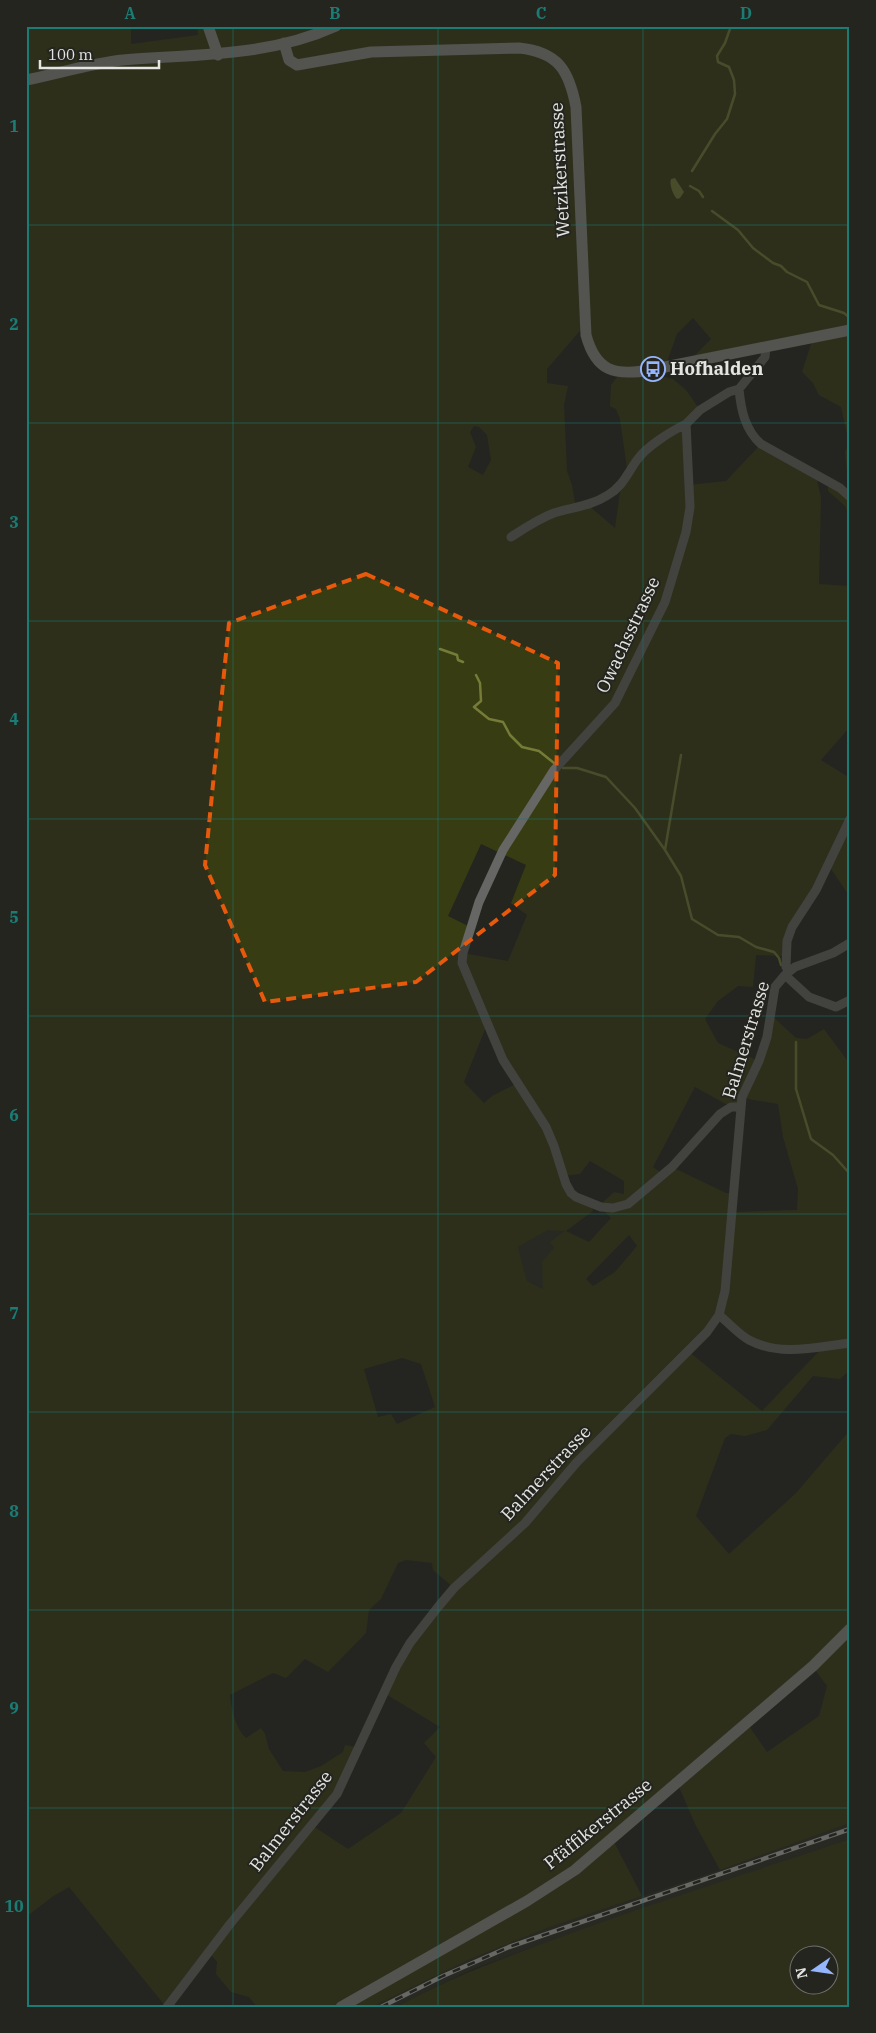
<svg xmlns="http://www.w3.org/2000/svg" width="876" height="2033" font-family="'IBM Plex Serif',serif">
<rect width="100%" height="100%" fill="#252520"/>
<path fill="#2e3024" d="M548,1230h18l-12,18 -10,41 -17,-8 -9,-34z
M850,1823v16l-255,86 -120,43 -48,23 -30,16h-25l98,-48 77,-31 173,-58z"/>
<path fill="#383c13" fill-rule="evenodd" d="M26,26h105v18l67,-9 -1,-9h653v493l-5,-13 -17,-15v-4l2,-4 17,10 1,-10 -3,-31 4,-9 -8,-36 -22,-12 -6,-12 -11,-11 11,-34 -125,24 23,-23 -18,-21 -16,16 -12,33 -13,7 21,5 13,11 14,20 -9,9 -2,66 37,-4 35,-37 56,36 4,17 -2,87 31,2v104l-2,4 2,3v30l-29,33 29,18v119l-21,-31 -37,62 -6,28 -30,-1 -3,32 -15,-1 -20,15 -13,18 13,24 41,18 11,-47 26,24 11,1 17,-10 26,35v306l-10,9 -27,-3 -46,54 -22,6 -14,-2 -6,4 -29,78 33,38 67,-61 54,-63v393l-130,47 -25,-46 -18,-42 -65,56 30,58 -95,32 -77,31 -98,48h-115l-8,-10 -18,-5 -15,-18 1,-12 -9,-11 -42,56 -97,-120 -17,10 -26,20zM585,325l16,39 19,9 -9,12 -1,21 6,3 4,10 8,57 -7,9 -6,43 -27,-23 -12,4 -4,-24 -5,-14 -3,-66 4,-19 -21,-3v-14zM474,426l5,1 8,8 4,25 -8,15 -15,-8 8,-20 -6,-15zM481,844l45,21 -15,38 16,12 -19,46 -45,-8 7,-26 -22,-11zM488,1022l29,61 -25,13 -8,7 -20,-21zM695,1087l36,20h10l1,-9 36,6 5,33 15,52 -1,21 -64,2 1,-19h-8l-54,-26 -9,7 -10,-7zM590,1161l34,20v13l-10,-2 -12,11 -1,5 10,10 -22,24 -23,-11 27,-20 -2,-7 -20,-11 -8,-17 17,-2zM548,1230l17,1 -15,11 4,6 -12,14 1,27 -16,-8 -9,-34zM629,1235l8,11 -22,26 -22,14 -7,-7zM719,1315l31,26 45,9 28,-3 -61,64 -74,-60zM402,1358l19,6 14,43 -38,17 -6,-10 -13,3 -14,-48zM406,1560l26,3 1,7 21,18 -58,79 -12,26 56,34 -16,16 12,14 -35,56 -53,36 -35,-23 33,-49 9,-30 -10,-2 -2,7 -22,14 -16,6 -22,-1 -14,-22 -4,-15 -4,-6 -15,10c-11,-11 -14,-27 -16,-43l43,-22 13,5 19,-19 23,13 38,-39 3,-23 12,-11 17,-36zM813,1667l14,19 -8,30 -52,36 -20,-29z
M850,1839v168h-453c55,-31 113,-51 172,-73 93,-34 187,-63 281,-95zM798,1956h30v30h-30z"/>
<path fill="#747c38" d="M675,178l9,14 -4,6 -3,1c-4,-4 -8,-15 -6,-20z"/>
<g fill="none" stroke-linecap="round" stroke-linejoin="round">
<path stroke="#747c38" stroke-width="2.5" d="M692,171l23,-37 12,-15 8,-25 -1,-14 -5,-13 -11,-5 -1,-6 8,-13 6,-17
M690,186l9,5 4,6
M712,211l26,19 15,18 20,15 8,3 6,6 20,10 12,23 25,8 6,5
M440,649l17,6 1,5 5,2
M476,675l4,8 1,18 -7,6 15,12 14,3 7,13 12,12 17,4 15,12
M563,768h14l29,9 29,31 30,42 16,26 11,43 26,16 21,2 17,10 18,5 5,6 2,7
M665,850l16,-95
M796,1042v47l15,50 22,16 17,19"/>
<path stroke="#666764" stroke-width="9" d="M739,389c2,21 6,41 22,55l79,44 10,9
M511,537c14,-9 27,-18 43,-24 19,-6 37,-7 54,-18 15,-9 19,-21 29,-35 9,-13 34,-29 49,-36
M789,972l-3,-5 1,-26 5,-14 24,-37 34,-71
M785,975l24,22 27,10 14,-7
M741,1107h-10l-11,7 -48,53 -44,37 -15,4 -12,-1 -25,-10 -5,-4 -5,-9 -12,-38 -8,-19 -43,-67 -41,-97 1,-10 16,-51 24,-52 51,-80 61,-67 50,-101 21,-70 4,-25 -4,-83 14,-14 29,-18 10,-3 26,-32 1,-10
M719,1315c10,8 19,19 30,25 32,17 67,7 101,3
M167,2007l63,-83 107,-130 59,-127 14,-24 28,-36 16,-19 71,-65 52,-61 130,-130 12,-17 6,-24 17,-194 17,-36 8,-24 8,-50 10,-12 10,-8 38,-14 17,-10"/>
<path stroke="#8c8c88" stroke-width="11" d="M208,26l10,29
M284,43l5,17 8,5 74,-13 148,-4c39,4 50,22 57,59l10,228c10,37 29,41 64,35l200,-40
M26,80c31,-6 66,-17 97,-20 72,-6 145,-3 213,-34
M341,2007l186,-106 48,-31 238,-204 37,-37"/>
<defs>
<path id="rail" d="M381,2007l62,-31 66,-29 341,-118"/>
</defs>
<use href="#rail" stroke="#b8b9b5" stroke-width="4.5"/>
<use href="#rail" stroke="#252520" stroke-width="2.5" stroke-dasharray="8" stroke-linecap="butt"/>
</g>
<path d="M0 0H876V2033H0ZM366,574l192,89 -3,212 -139,107 -151,20 -60,-137 24,-242z" fill="#252520" fill-opacity=".55" fill-rule="evenodd"/>
<path fill="none" stroke="#e8590c" stroke-width="4" stroke-dasharray="10 6" stroke-linejoin="round" d="M366,574l192,89 -3,212 -139,107 -151,20 -60,-137 24,-242z"/>
<path fill="none" stroke="#1a7c74" stroke-width="1" stroke-opacity="0.55" d="M233,26v1981M438,26v1981M643,26v1981M26,225h824M26,423h824M26,621h824M26,819h824M26,1016h824M26,1214h824M26,1412h824M26,1610h824M26,1808h824"/>
<defs>
<symbol id="bus-ring" viewBox="-11 -11 22 22"><circle r="9.5" fill="#252520" stroke="#95b6fd" stroke-width="1.5"/><path d="M-5-6H5V4H4V6H2V4H-2V6H-4V4H-5ZM-3.5-4V0h7V-4ZM-3.5 1.2v1.5H-2V1.2ZM2 1.2v1.5H3.5V1.2Z" fill="#95b6fd"/></symbol>
</defs>
<g fill-rule="evenodd">
<use href="#bus-ring" x="639" y="355" width="28" height="28"/>
</g>
<g text-anchor="middle" stroke-width="4" stroke-linejoin="round" paint-order="stroke">
<g font-size="18" fill="#e4e5e2" stroke="#252520">
<text transform="translate(560 170) rotate(-93)" y="6">Wetzikerstrasse</text>
<text transform="translate(628 635) rotate(-65)" y="6">Owachsstrasse</text>
<text transform="translate(746 1040) rotate(-73)" y="6">Balmerstrasse</text>
<text transform="translate(546 1473) rotate(-47)" y="6">Balmerstrasse</text>
<text transform="translate(291 1821) rotate(-52)" y="6">Balmerstrasse</text>
<text transform="translate(598 1824) rotate(-39)" y="6">Pfäffikerstrasse</text>
</g>
<g font-size="18" font-weight="bold" fill="#e4e5e2" stroke="#252520" text-anchor="start">
<text x="670" y="375">Hofhalden</text>
</g>
</g>
<rect width="876" height="2033" fill="none" stroke="#252520" stroke-width="55"/>
<g transform="translate(814 1970) rotate(257)"><circle r="24" fill="#252520" stroke="#71726e"/>
<path d="M0-4L9 19L0 12L-9 19Z" fill="#95b6fd"/>
<text y="-8" font-size="14" font-weight="bold" text-anchor="middle" fill="#e4e5e2">N</text>
</g>
<path d="M40 60v8h119v-8" fill="none" stroke="#e4e5e2" stroke-width="2.5"/>
<text x="48" y="60" font-size="15" fill="#e4e5e2" stroke="#252520" stroke-width="4" paint-order="stroke">100 m</text>
<rect x="28" y="28" width="820" height="1978" fill="none" stroke="#1a7c74" stroke-width="2"/>
<g font-size="16" text-anchor="middle" font-weight="bold" fill="#1a7c74">
<text x="130" y="19">A</text>
<text x="335" y="19">B</text>
<text x="541" y="19">C</text>
<text x="746" y="19">D</text>
<text x="14" y="132">1</text>
<text x="14" y="330">2</text>
<text x="14" y="528">3</text>
<text x="14" y="725">4</text>
<text x="14" y="923">5</text>
<text x="14" y="1121">6</text>
<text x="14" y="1319">7</text>
<text x="14" y="1517">8</text>
<text x="14" y="1714">9</text>
<text x="14" y="1912">10</text>
</g>
</svg>
